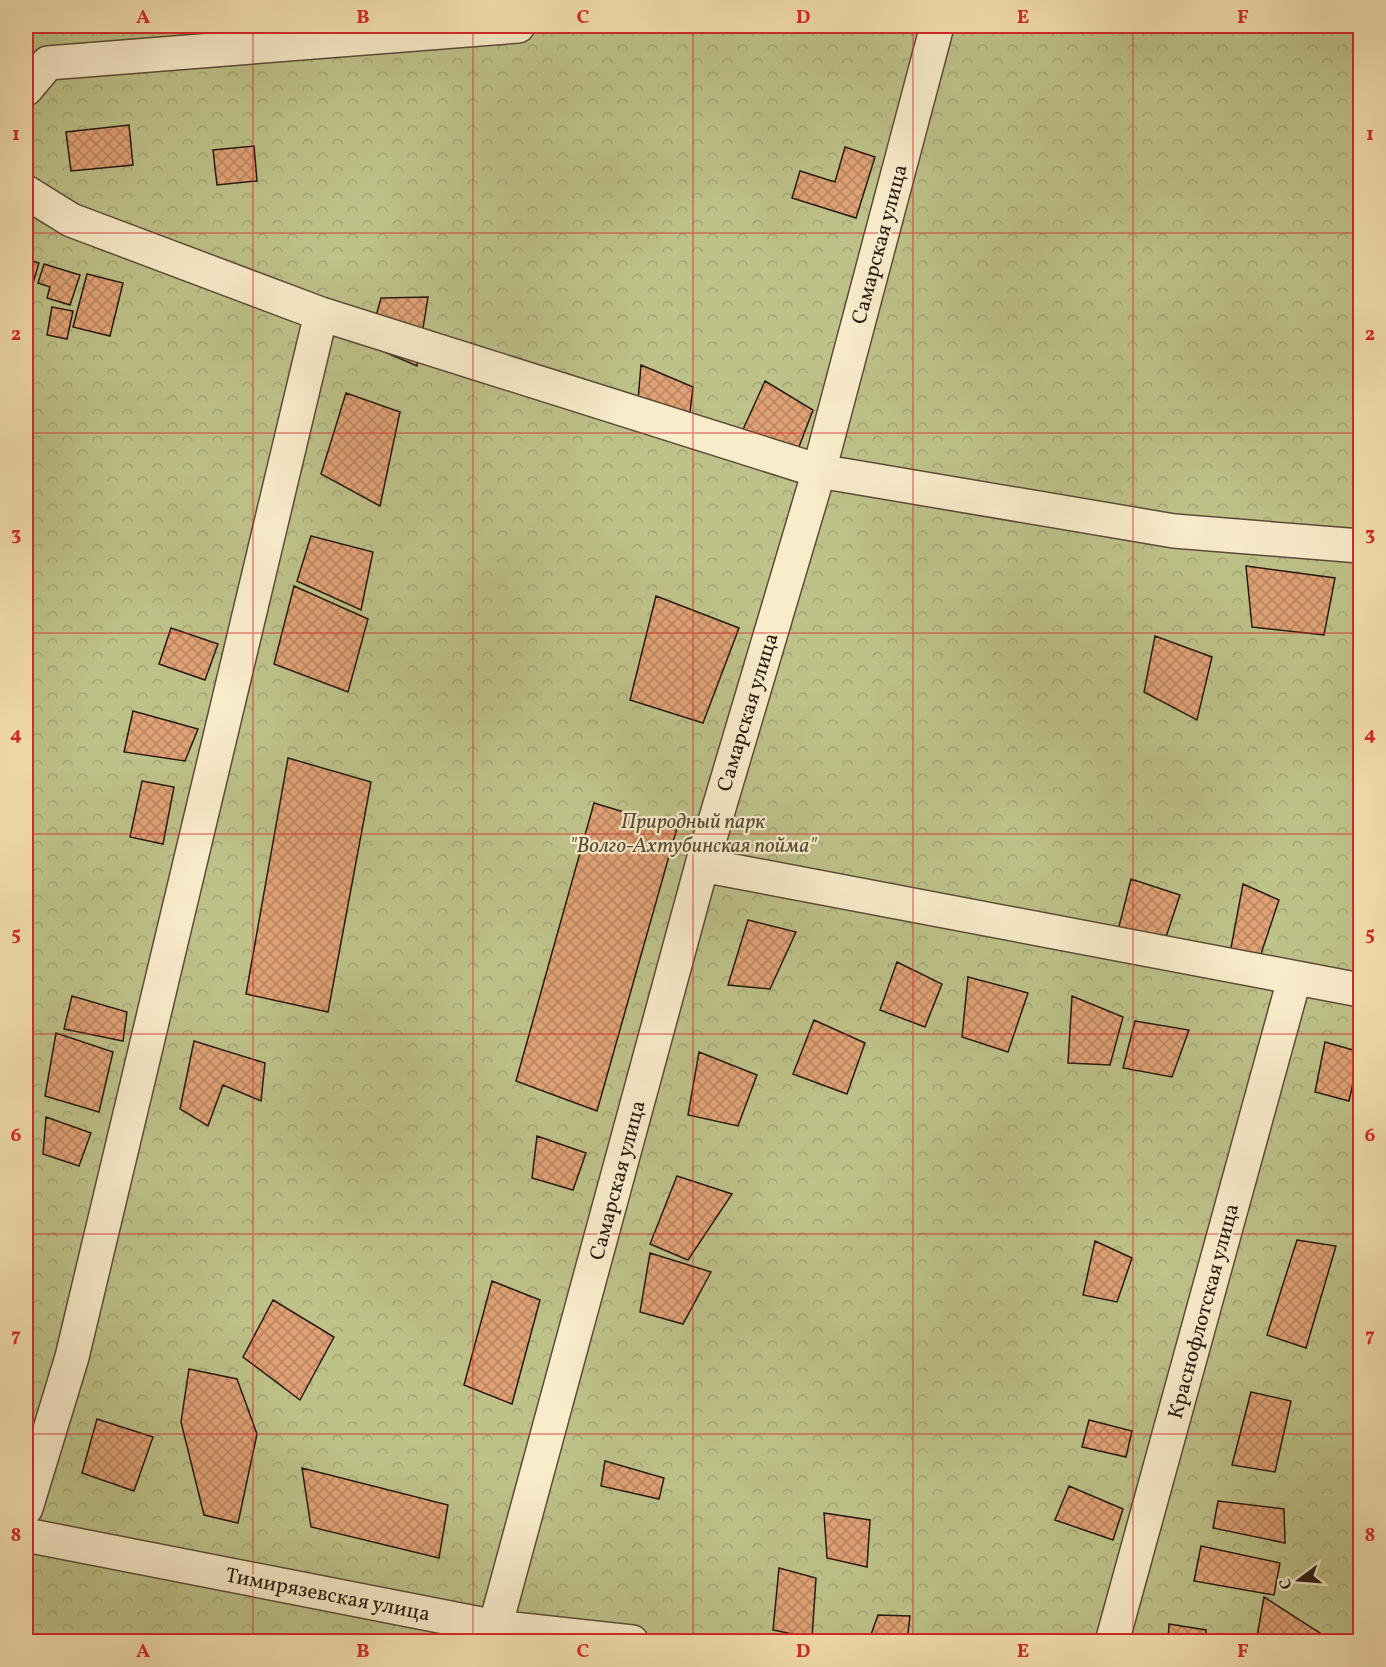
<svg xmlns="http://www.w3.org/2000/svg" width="1386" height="1667" font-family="Vollkorn,serif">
<defs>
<pattern id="park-crowns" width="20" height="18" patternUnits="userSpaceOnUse" patternTransform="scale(1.5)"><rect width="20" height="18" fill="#bec289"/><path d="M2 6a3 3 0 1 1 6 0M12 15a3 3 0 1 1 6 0" fill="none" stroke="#a3a675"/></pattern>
<pattern id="building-cross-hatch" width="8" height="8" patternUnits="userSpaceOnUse" patternTransform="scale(1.5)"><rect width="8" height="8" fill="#e0a275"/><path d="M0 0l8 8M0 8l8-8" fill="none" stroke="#b6835f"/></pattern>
</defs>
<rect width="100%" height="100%" fill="#f6e1af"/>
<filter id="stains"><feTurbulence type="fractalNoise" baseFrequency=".00333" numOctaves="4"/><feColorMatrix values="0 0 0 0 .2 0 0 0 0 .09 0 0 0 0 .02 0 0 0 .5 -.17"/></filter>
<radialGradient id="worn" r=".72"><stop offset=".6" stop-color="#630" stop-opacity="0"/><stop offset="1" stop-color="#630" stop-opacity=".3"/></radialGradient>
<path fill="url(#park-crowns)" stroke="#726e4e" stroke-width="1.5" d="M26,26h1334v1615h-1334z"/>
<path fill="url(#building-cross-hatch)" stroke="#271912" stroke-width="1.5" d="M129,125l4,40 -62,6 -5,-39z
M254,146l3,35 -40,4 -4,-35z
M845,147l30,10 -19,61 -64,-20 8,-27 35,11z
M26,259l13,4 -13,43z
M44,264l36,11 -10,30 -23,-7 3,-11 -12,-4z
M87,274l36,9 -13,53 -37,-9z
M428,297l-11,69 -49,-21 13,-47z
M52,307l21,4 -6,28 -20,-4z
M641,365l52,22 -7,58 -50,-21z
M765,381l48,29 -16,42 -56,-18z
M346,393l54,19 -20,94 -59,-32z
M311,536l62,16 -12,58 -64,-29z
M1246,566l89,12 -11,57 -72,-8z
M294,586l74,33 -20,73 -74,-28z
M656,596l83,32 -36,95 -73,-23z
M171,628l47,16 -13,36 -46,-16z
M1155,636l57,21 -15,63 -53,-28z
M133,711l65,18 -13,32 -61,-9z
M288,758l83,24 -43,230 -82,-18z
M142,781l32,6 -11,57 -33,-7z
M594,803l83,25 -80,283 -81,-30z
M1131,879l49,16 -22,66 -47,-3z
M1243,884l36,16 -26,78 -27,-4z
M748,920l48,12 -26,57 -42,-4z
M897,962l45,22 -17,43 -45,-17z
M968,977l60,16 -20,59 -46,-15z
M72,996l55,16 -4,29 -59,-12z
M1072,996l51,21 -13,48 -42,-2z
M814,1020l51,23 -18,51 -54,-20z
M1135,1021l54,9 -17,47 -49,-9z
M56,1033l57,19 -14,60 -54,-16z
M194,1041l71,22 -4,38 -38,-16 -15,41 -28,-17z
M1325,1042l35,10 -11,49 -34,-9z
M699,1052l58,23 -19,51 -50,-11z
M46,1117l45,16 -12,33 -36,-12z
M537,1136l49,17 -13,37 -41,-12z
M677,1176l55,18 -44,66 -38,-16z
M1297,1240l39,6 -30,102 -39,-13z
M1095,1241l37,17 -15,44 -34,-7z
M650,1253l61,19 -28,52 -43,-12z
M492,1281l48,19 -28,104 -48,-19z
M273,1300l61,37 -34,63 -57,-43z
M189,1369l48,10 20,55 -19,89 -34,-8 -23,-93z
M1251,1392l40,9 -16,71 -43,-7z
M97,1419l56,18 -19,54 -52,-18z
M1089,1420l43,11 -6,26 -44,-10z
M605,1461l59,17 -5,21 -58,-13z
M302,1468l146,37 -9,53 -128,-31z
M1069,1486l54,23 -10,31 -58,-20z
M1218,1501l66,8 1,34 -72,-15z
M824,1513l46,7 -3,47 -40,-9z
M1201,1546l79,17 -6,32 -80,-14z
M779,1568l37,10 -4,60 -39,-8z
M1264,1597l70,45h-78z
M878,1615l32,1 -3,26 -38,-2z
M1169,1624l37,6v12h-38z"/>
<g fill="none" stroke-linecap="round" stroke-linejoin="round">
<defs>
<path id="minor" d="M26,89l22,-26 470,-37
M26,192l45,28 250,94 498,157 355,60 186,15
M702,865l658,125
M26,1508l46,-151 249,-1043
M26,1535l470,92 136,15
M491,1642l211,-777 117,-394 118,-445
M1112,1642l182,-662"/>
</defs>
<use href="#minor" stroke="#5b4b39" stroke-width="36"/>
<use href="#minor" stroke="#f9eccb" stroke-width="33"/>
</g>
<path fill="none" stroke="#d62828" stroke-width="1.5" stroke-opacity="0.55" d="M253,26v1616M473,26v1616M693,26v1616M913,26v1616M1133,26v1616M26,233h1334M26,433h1334M26,633h1334M26,834h1334M26,1034h1334M26,1234h1334M26,1434h1334"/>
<g text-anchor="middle" stroke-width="4.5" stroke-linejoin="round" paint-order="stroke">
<g font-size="21" fill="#271912" stroke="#f9eccb">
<text transform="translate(879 244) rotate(-75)" y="7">Самарская улица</text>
<text transform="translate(747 712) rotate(-73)" y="7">Самарская улица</text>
<text transform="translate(617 1180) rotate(-75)" y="7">Самарская улица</text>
<text transform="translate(1203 1311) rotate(-75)" y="7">Краснофлотская улица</text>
<text transform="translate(328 1594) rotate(11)" y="7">Тимирязевская улица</text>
</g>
<g font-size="21" font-style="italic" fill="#544c36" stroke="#f9eccb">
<text x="693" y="828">Природный парк<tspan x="693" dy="24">"Волго-Ахтубинская пойма"</tspan></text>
</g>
</g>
<rect width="1386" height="1667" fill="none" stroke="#f6e1af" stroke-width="66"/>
<g transform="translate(1299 1580) rotate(254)" stroke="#f9eccb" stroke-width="4.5" paint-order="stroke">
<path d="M0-4.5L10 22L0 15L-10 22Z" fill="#271912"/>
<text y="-9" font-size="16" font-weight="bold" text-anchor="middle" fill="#271912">С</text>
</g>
<rect x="33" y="33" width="1320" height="1601" fill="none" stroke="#d62828" stroke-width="2"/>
<g font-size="20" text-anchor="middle" font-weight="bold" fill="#d62828">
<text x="143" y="23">A</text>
<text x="363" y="23">B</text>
<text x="583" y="23">C</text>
<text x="803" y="23">D</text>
<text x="1023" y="23">E</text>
<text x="1243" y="23">F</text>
<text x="16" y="140">1</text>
<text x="1370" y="140">1</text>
<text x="16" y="340">2</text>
<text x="1370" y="340">2</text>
<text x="16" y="540">3</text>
<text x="1370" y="540">3</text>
<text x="16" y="740">4</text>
<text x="1370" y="740">4</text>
<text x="16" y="940">5</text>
<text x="1370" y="940">5</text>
<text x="16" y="1141">6</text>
<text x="1370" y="1141">6</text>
<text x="16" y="1341">7</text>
<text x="1370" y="1341">7</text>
<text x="16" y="1541">8</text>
<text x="1370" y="1541">8</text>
<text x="143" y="1657">A</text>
<text x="363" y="1657">B</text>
<text x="583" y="1657">C</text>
<text x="803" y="1657">D</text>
<text x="1023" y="1657">E</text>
<text x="1243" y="1657">F</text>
</g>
<rect width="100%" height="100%" filter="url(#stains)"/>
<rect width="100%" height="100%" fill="url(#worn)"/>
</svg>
